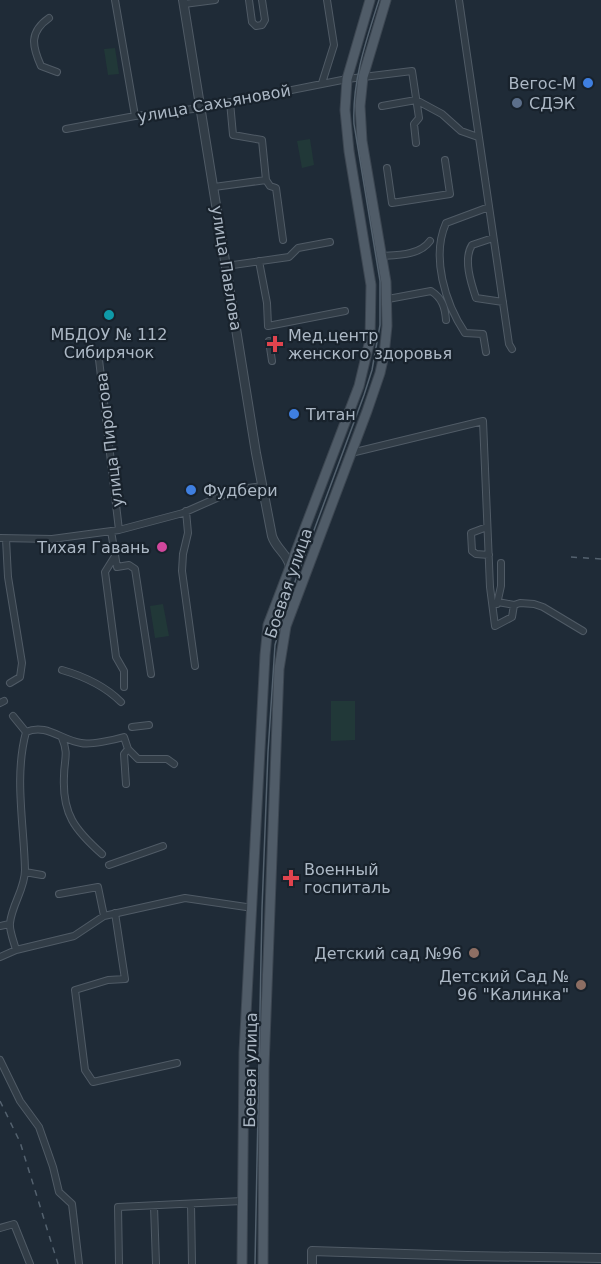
<svg xmlns="http://www.w3.org/2000/svg" width="601" height="1264" font-family="'DejaVu Sans',sans-serif">
<rect width="100%" height="100%" fill="#1f2b37"/>
<path fill="#213838" d="M115,48l4,26 -11,1 -4,-26z
M310,139l4,26 -12,3 -5,-27z
M163,604l6,32 -14,2 -5,-32z
M331,701h24v39l-24,1z"/>
<g fill="none" stroke-linecap="round" stroke-linejoin="round">
<defs>
<path id="minor" d="M115,0l20,116
M249,0l3,22 4,4 6,-1 3,-5 -3,-20
M459,0l50,344 3,5
M184,4l31,-4
M49,18c-20,14 -17,28 -8,48l16,6
M322,83l12,-38 -7,-45
M382,106l34,-6 26,14 19,17 17,6
M66,129l69,-13 66,-8 146,-29 65,-8 7,47 -5,6 2,19
M387,168l5,35 58,-9 -5,-34
M266,180l4,6 6,2 7,52
M214,187l52,-7 -4,-40 -29,-5 -3,-33
M493,238l-21,7c-9,14 -1,38 4,53l27,4
M382,256c17,-1 38,-1 48,-15
M259,261l8,42 1,23 77,-15
M226,266l63,-9 9,-9 32,-6
M388,299l43,-8c11,7 14,16 15,29
M269,341l3,20
M98,351l21,179
M486,352l-3,-18 -18,-1c-20,-30 -34,-76 -19,-110l43,-16
M351,453l132,-32 7,166 5,39 17,-9 2,-12
M186,511l2,22 -5,21 -1,17 13,95
M487,527l-16,6 1,18 4,3 13,1
M111,531l6,36 12,-2 6,4 16,105
M0,538l52,1 67,-9 64,-17 52,-23 27,-4
M6,539l2,38 14,86 -2,14 -10,6
M115,556l-10,16 11,85 8,14v16
M498,602l16,3 6,-2 14,1 9,3 40,24
M497,604l4,-18v-23
M62,670c21,6 43,16 59,32
M0,703l4,-2
M13,716l13,16
M132,727l17,-2
M62,738c7,16 2,22 2,38 -2,38 11,54 38,78
M126,784l-2,-30 4,-5
M109,865l54,-19
M25,872l17,3
M59,894l39,-7 6,29 81,-18 68,10
M115,913l10,66 -17,1 -33,10 10,80 8,12 84,-19
M0,926l9,-2
M16,950c-2,-8 -7,-20 -6,-27 2,-19 15,-34 15,-53 -1,-46 -11,-93 1,-138 20,-9 35,8 55,11 9,2 33,-3 43,-6l4,12 10,10h29l7,5
M0,957l16,-7 58,-14 30,-20
M0,1060l20,41 19,26 14,40 6,25 13,12 7,60
M191,1204l1,60
M154,1206l2,58
M0,1228l14,-4 16,40
M119,1264l-1,-57 124,-6"/>
<path id="tertiary" d="M183,0l73,453 16,83c4,13 16,18 18,31
M312,1264v-13l155,5 134,2"/>
<path id="primary" d="M242,1264l2,-212 21,-397 3,-30 91,-239 11,-46 1,-55 -22,-134 -4,-41 2,-31 23,-79
M263,1264l1,-196 15,-399 7,-43 81,-215 13,-38 4,-18 3,-29 -1,-44 -24,-141 -2,-35 3,-29 23,-77"/>
</defs>
<use href="#minor" stroke="#505b66" stroke-width="8"/>
<use href="#tertiary" stroke="#505b66" stroke-width="10"/>
<use href="#primary" stroke="#3c4651" stroke-width="11"/>
<use href="#minor" stroke="#323d47" stroke-width="6"/>
<use href="#tertiary" stroke="#323d47" stroke-width="8"/>
<use href="#primary" stroke="#505c68" stroke-width="9"/>
<path stroke="#54626f" stroke-width="1.5" d="M255,1264l7,-355 6,-157 7,-107 11,-39 78,-211 8,-25 8,-45v-44l-26,-157c-2,-43 12,-83 25,-124"/>
<path stroke="#54626f" stroke-width="1.5" stroke-dasharray="6 6" stroke-linecap="butt" d="M571,557l30,2
M0,1101l20,41 38,122"/>
</g>
<g fill="#3f7fe0" stroke="#18222c" stroke-width="2">
<circle cx="588" cy="83" r="6"/>
<circle cx="294" cy="414" r="6"/>
<circle cx="191" cy="490" r="6"/>
</g>
<circle fill="#5c6f8a" stroke="#18222c" stroke-width="2" cx="517" cy="103" r="6"/>
<circle fill="#0f9aa8" stroke="#18222c" stroke-width="2" cx="109" cy="315" r="6"/>
<g fill="#e0444e" stroke="#18222c" stroke-width="2">
<path d="M272 335h6v6h6v6h-6v6h-6v-6h-6v-6h6z"/>
<path d="M288 869h6v6h6v6h-6v6h-6v-6h-6v-6h6z"/>
</g>
<circle fill="#d1479c" stroke="#18222c" stroke-width="2" cx="162" cy="547" r="6"/>
<g fill="#8d6e63" stroke="#18222c" stroke-width="2">
<circle cx="474" cy="953" r="6"/>
<circle cx="581" cy="985" r="6"/>
</g>
<g text-anchor="middle" stroke-width="4.5" stroke-linejoin="round" paint-order="stroke">
<g font-size="16" fill="#acb8c5" stroke="#18222c" text-anchor="start">
<text x="576" y="89" text-anchor="end">Вегос-М</text>
<text x="529" y="109">СДЭК</text>
<text x="109" y="340" text-anchor="middle">МБДОУ № 112<tspan x="109" dy="18">Сибирячок</tspan></text>
<text x="288" y="341">Мед.центр<tspan x="288" dy="18">женского здоровья</tspan></text>
<text x="306" y="420">Титан</text>
<text x="203" y="496">Фудбери</text>
<text x="150" y="553" text-anchor="end">Тихая Гавань</text>
<text x="304" y="875">Военный<tspan x="304" dy="18">госпиталь</tspan></text>
<text x="462" y="959" text-anchor="end">Детский сад №96</text>
<text x="569" y="982" text-anchor="end">Детский Сад №<tspan x="569" dy="18">96 "Калинка"</tspan></text>
</g>
<g font-size="16" fill="#acb8c5" stroke="#18222c">
<text transform="translate(214 103) rotate(-10)" y="6">улица Сахьяновой</text>
<text transform="translate(227 268) rotate(81)" y="6">улица Павлова</text>
<text transform="translate(109 440) rotate(-97)" y="6">улица Пирогова</text>
<text transform="translate(288 583) rotate(-71)" y="6">Боевая улица</text>
<text transform="translate(250 1070) rotate(-89)" y="6">Боевая улица</text>
</g>
</g>
</svg>
